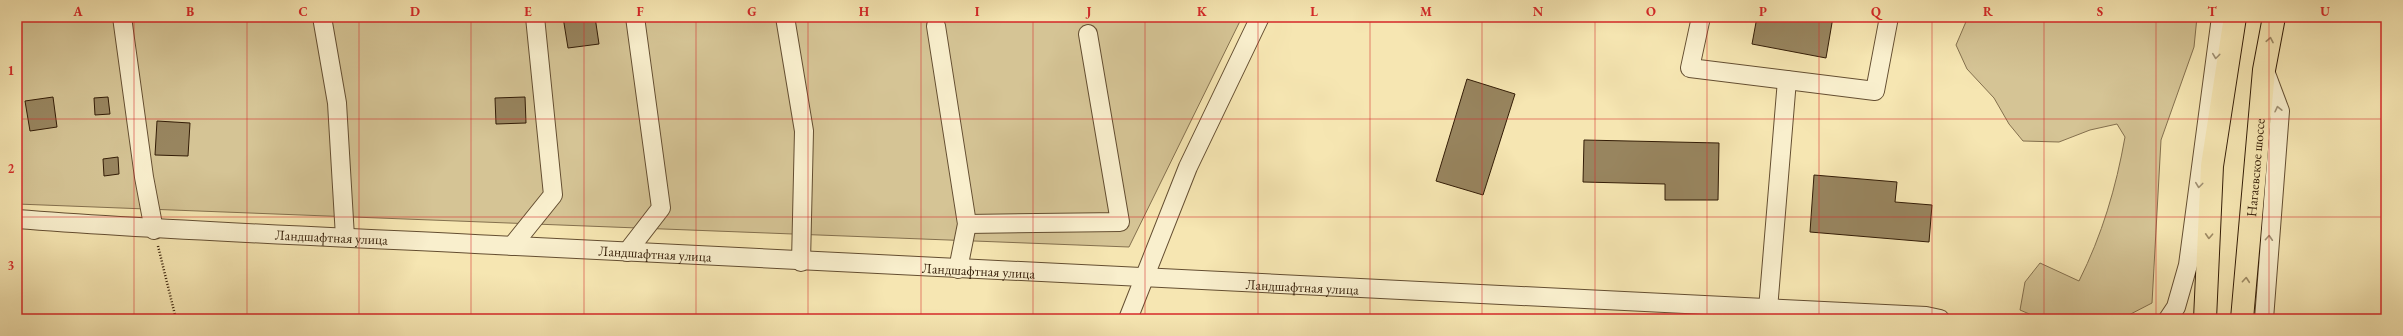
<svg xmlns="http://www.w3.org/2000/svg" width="2403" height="336" font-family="'EB Garamond',serif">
<rect width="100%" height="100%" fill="#f6e6b2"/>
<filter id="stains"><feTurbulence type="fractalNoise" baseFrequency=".005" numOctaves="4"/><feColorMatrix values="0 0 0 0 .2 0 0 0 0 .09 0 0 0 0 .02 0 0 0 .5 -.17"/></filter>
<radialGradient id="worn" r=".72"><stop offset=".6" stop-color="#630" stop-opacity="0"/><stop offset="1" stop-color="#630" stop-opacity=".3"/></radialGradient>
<path fill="#d5c495" stroke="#84704e" d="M17,17h1225l-113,230 -1112,-43z
M1968,17h229l-3,30 -33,93 -9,163 -31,16h-80l-21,-9 5,-28 15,-19 39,18c23,-46 37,-93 46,-144l-8,-13 -27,6 -31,12 -36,-1 -14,-17 -15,-26 -27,-29 -11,-24z"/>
<path fill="#98855f" stroke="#331c06" d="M563,17h32l4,27 -31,4z
M1757,17h76l-7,41 -74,-14z
M1467,79l48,15 -32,101 -47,-14z
M53,97l4,30 -27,4 -5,-30z
M108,97l2,17 -15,1 -1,-17z
M525,97l1,26 -30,1 -1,-26z
M157,121l33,2 -2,33 -33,-1z
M1584,140l135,3 -1,57h-53v-16l-82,-2z
M118,157l1,17 -15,2 -1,-17z
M1814,175l83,7 -2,20 37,3 -3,37 -119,-10z"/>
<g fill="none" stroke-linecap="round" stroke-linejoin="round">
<defs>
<g id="minor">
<path d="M122,17l22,160 10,53"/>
<path d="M322,17l15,86 8,134"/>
<path d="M785,17l19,114 -3,131"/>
<path d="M1701,17l-11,51 185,23 14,-74"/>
<path d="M936,26l31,198 -9,45"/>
<path id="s1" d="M17,219c166,13 332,18 499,27 470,26 940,49 1410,70l14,3"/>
<path d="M967,224l153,-2 -32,-188"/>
<path d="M512,246l41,-51 -18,-178"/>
<path d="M627,252l34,-44 -26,-191"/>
<path d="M1768,309l19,-229"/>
<path d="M1128,319l60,-152 72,-150"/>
<path d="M2168,319l8,-12 12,-42 33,-248"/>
<path d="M2264,319l16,-208 -15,-40"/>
</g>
<g id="major">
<path d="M2205,319l7,-153 23,-149"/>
<path id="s2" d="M2242,319l22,-249 10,-53"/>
</g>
</defs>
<use href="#minor" stroke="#644e31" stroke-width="20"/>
<use href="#major" stroke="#331c06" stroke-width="24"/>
<path stroke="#331c06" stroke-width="2.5" stroke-dasharray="1 2" stroke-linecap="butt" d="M158,246l18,73"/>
<use href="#minor" stroke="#f9efcd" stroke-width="18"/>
<use href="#major" stroke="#f6e6b2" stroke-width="22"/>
</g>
<defs><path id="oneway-chevron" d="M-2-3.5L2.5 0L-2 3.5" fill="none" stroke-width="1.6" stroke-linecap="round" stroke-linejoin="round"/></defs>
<g stroke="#9e8b65">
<use href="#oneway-chevron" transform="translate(2270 40) rotate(-79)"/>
<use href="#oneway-chevron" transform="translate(2209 236) rotate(93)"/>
<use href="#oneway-chevron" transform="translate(2246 280) rotate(-85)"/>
</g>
<g stroke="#a09073">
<use href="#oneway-chevron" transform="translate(2216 56) rotate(97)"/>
<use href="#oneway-chevron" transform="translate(2278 109) rotate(-103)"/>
<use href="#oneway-chevron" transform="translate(2199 185) rotate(97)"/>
<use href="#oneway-chevron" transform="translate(2269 238) rotate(-86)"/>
</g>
<path fill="none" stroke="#d62828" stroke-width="1" stroke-opacity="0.55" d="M134,17v302M247,17v302M359,17v302M471,17v302M584,17v302M696,17v302M808,17v302M921,17v302M1033,17v302M1145,17v302M1258,17v302M1370,17v302M1482,17v302M1595,17v302M1707,17v302M1819,17v302M1932,17v302M2044,17v302M2156,17v302M2269,17v302M17,119h2369M17,217h2369"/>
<g text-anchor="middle" stroke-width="3" stroke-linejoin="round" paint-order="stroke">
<g font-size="14" fill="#331c06" stroke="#f9efcd">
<text dy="5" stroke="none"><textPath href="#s2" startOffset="152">Нагаевское шоссе</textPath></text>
<text dy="5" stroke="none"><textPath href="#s1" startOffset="315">Ландшафтная улица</textPath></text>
<text dy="5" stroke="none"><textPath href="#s1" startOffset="639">Ландшафтная улица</textPath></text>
<text dy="5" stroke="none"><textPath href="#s1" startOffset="963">Ландшафтная улица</textPath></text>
<text dy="5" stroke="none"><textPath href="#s1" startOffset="1287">Ландшафтная улица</textPath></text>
</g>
</g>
<rect width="2403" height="336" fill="none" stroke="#f6e6b2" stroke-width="44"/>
<rect x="22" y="22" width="2359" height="292" fill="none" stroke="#d62828" stroke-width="1.5"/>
<g font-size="13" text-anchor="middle" font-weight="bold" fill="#d62828">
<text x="78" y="16">A</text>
<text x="190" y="16">B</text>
<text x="303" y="16">C</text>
<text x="415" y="16">D</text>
<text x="528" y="16">E</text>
<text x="640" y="16">F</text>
<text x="752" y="16">G</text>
<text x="864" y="16">H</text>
<text x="977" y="16">I</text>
<text x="1089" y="16">J</text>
<text x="1202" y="16">K</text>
<text x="1314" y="16">L</text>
<text x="1426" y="16">M</text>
<text x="1538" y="16">N</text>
<text x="1651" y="16">O</text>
<text x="1763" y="16">P</text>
<text x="1876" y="16">Q</text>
<text x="1988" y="16">R</text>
<text x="2100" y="16">S</text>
<text x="2212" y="16">T</text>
<text x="2325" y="16">U</text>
<text x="11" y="75">1</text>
<text x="11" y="173">2</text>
<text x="11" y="270">3</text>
</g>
<rect width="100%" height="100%" filter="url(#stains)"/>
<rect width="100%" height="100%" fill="url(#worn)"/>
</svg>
